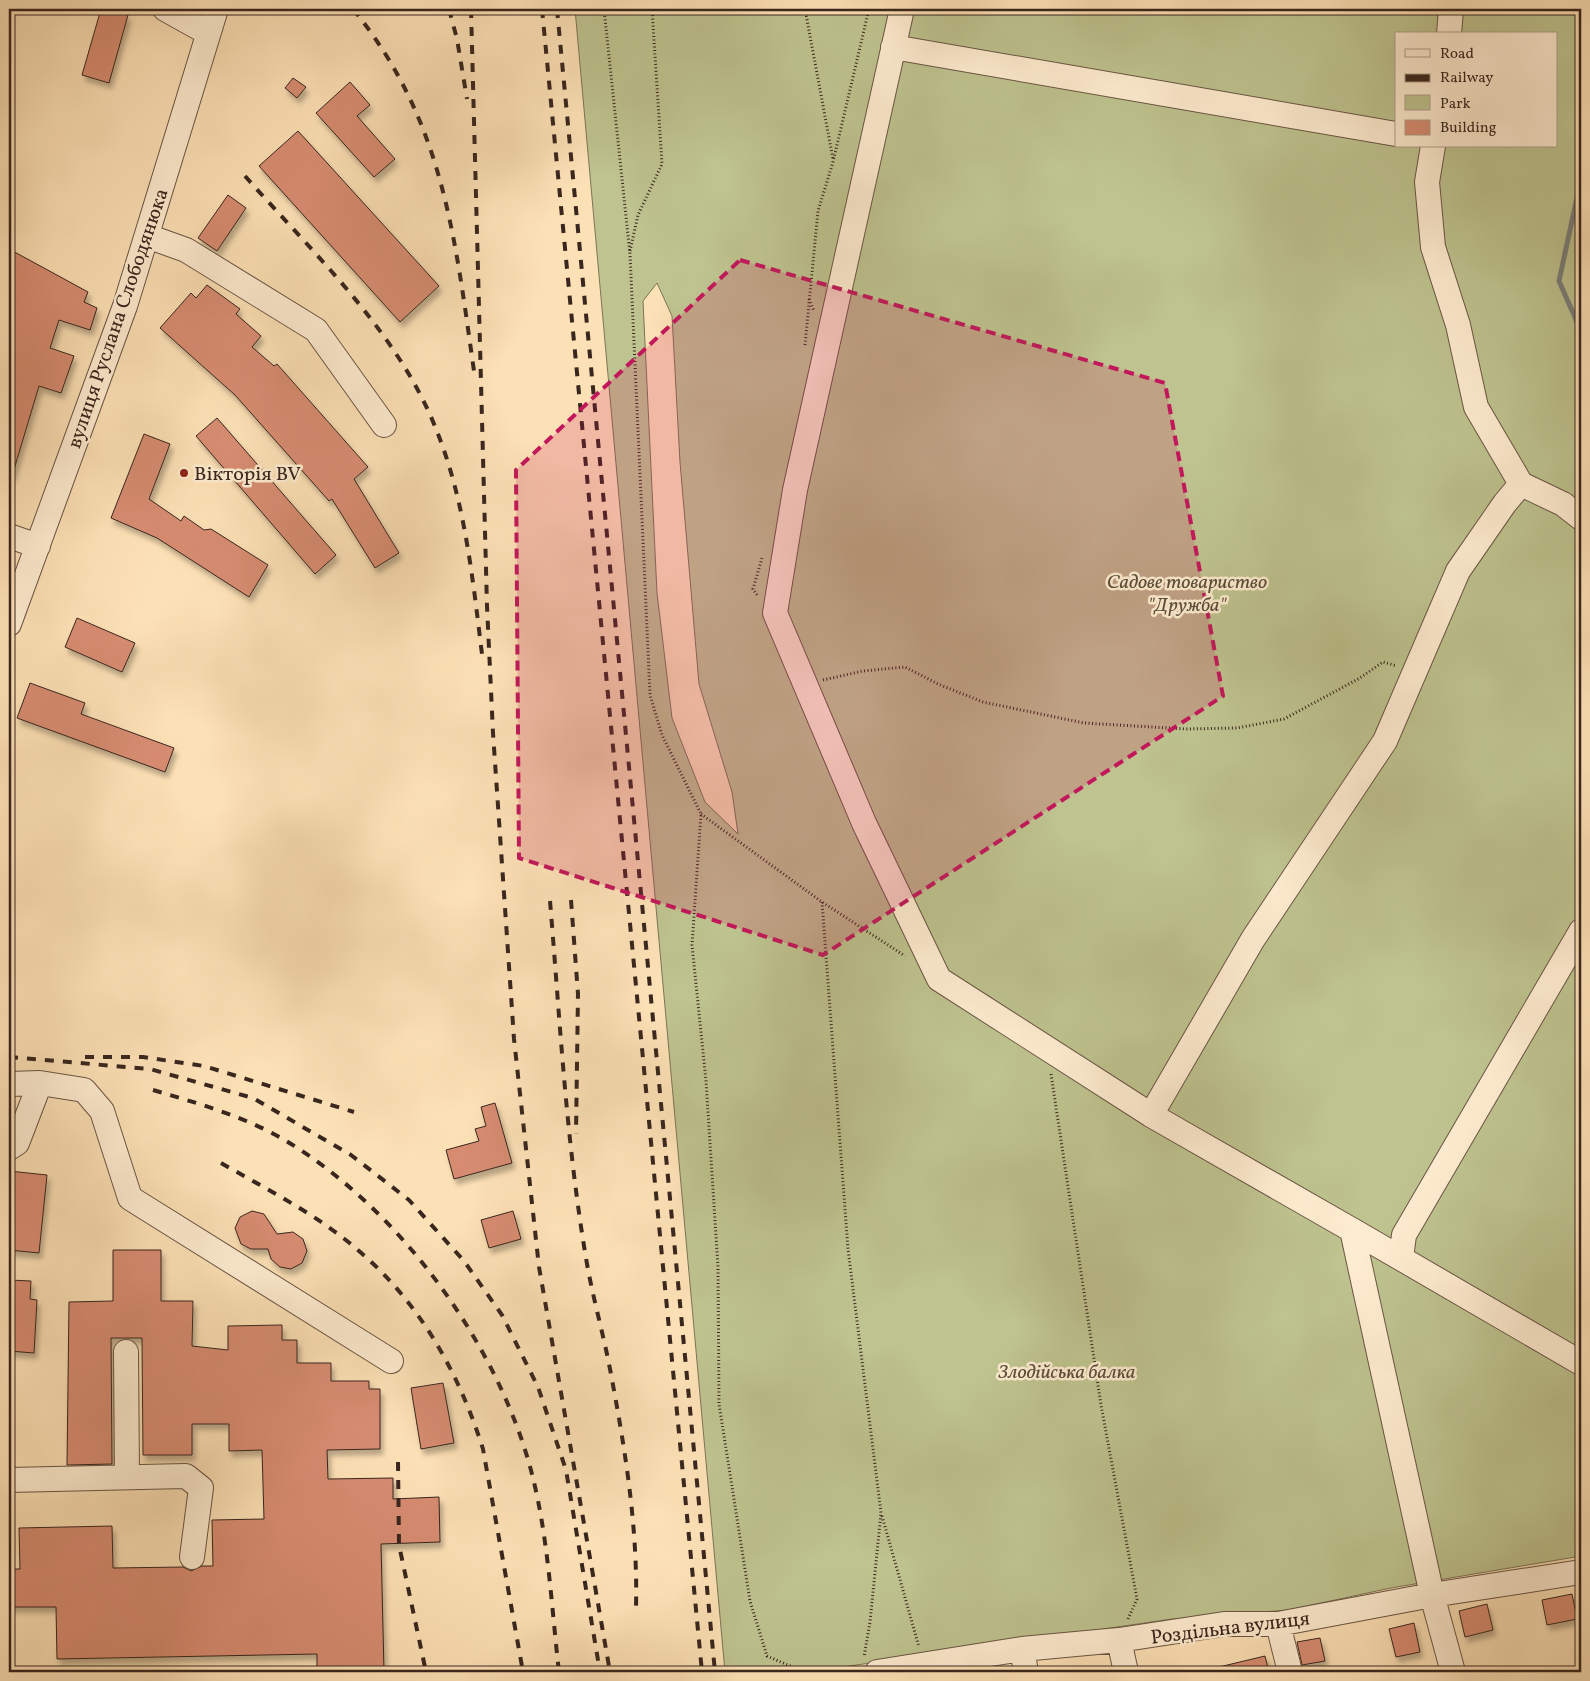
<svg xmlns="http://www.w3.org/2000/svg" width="1590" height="1681" font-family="Vollkorn,serif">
<defs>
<filter id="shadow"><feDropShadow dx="3" dy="5.5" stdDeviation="2.5" flood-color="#0004"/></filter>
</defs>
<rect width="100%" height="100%" fill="#fde1b6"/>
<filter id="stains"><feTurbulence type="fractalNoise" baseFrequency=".004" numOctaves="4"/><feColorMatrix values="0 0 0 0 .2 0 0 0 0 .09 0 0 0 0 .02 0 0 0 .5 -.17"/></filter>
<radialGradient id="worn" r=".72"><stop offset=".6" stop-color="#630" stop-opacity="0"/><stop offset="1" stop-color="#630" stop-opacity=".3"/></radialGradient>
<path fill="#bec38f" stroke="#7c7456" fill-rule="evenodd" d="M575,9h1006v1547l-190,32 -103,22 -116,9 -336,49v4h-111zM1396,34h160v112h-160zM657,283l15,33 8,146 19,222 33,108 6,42 -33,-32 -33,-84 -15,-125 -14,-292z"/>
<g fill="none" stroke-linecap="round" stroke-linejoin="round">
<path stroke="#7a7f7b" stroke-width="5" d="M1581,179l-22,102 22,50"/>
</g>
<path fill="#d78c71" stroke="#39261e" filter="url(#shadow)" d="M101,9l27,6 -19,68 -27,-8z
M293,78l13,9 -9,11 -12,-10z
M350,82l20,23 -13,11 38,43 -21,18 -58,-64z
M298,131l141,155 -39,36 -141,-156z
M228,195l18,13 -29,43 -19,-13z
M9,249l79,43 -4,10 13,6 -7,22 -31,-10 -9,28 24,8 -13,37 -22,-7 -27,90h-3z
M207,285l33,24 -4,5 25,22 -9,11 22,19 3,-2 91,103 -14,12 45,74 -24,15 -43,-69 -3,2 -94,-106 -75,-67 31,-35 5,5z
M217,418l119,137 -21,19 -119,-138z
M144,434l26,10 -21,55 32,22 3,-5 20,14 7,-1 57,36 -19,32 -92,-59 -46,-20z
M77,618l58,25 -13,29 -57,-25z
M30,683l55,20 -4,11 93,34 -9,24 -148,-54z
M495,1103l17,60 -58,16 -8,-29 33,-9 -4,-12 11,-3 -5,-19z
M9,1171l38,4 -8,78 -30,-3z
M252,1211l12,3 13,20 16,-2 10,7 4,12 -5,12 -11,6 -11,-2 -9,-8 -3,-10h-17l-10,-5 -6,-16 5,-11z
M513,1211l8,28 -32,9 -8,-28z
M113,1250h48v51h32l-1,45 36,4v-24l54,-1v15h15v23h34v18h38v8h11v60l-53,1 1,29 65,-1v21l46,-2 1,45 -59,2 3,128h-67v-18l-260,5 -1,-52h-47v-38h11l-1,-41 93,-2 1,42 70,-1 8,4 11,-5h11l-1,-46 52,-1 -2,-69 -33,1v-27h-37v31h-49l-1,-117h-31l1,126 -45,1 2,-163 44,-1z
M9,1280l22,1 -1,18 7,1 -3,53 -25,-2z
M443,1383l11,60 -33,6 -10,-61z
M1572,1594l5,25 -30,6 -5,-25z
M1487,1604l6,26 -28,7 -6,-26z
M1414,1623l6,29 -24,5 -7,-28z
M1320,1638l5,23 -23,4 -5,-23z
M1265,1656l4,16h-49l-1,-5z"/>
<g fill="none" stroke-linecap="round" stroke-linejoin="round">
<defs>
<path id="minor" d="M165,9l43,24
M902,9l-107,481 -20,123 89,210 75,156 212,136 201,115 80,365 21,77
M1449,34l2,-25
M893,47l503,87
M1433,146l-6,36 6,65 25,78 18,82 45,77 42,20 18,14
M147,236l39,14 130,80 68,95
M9,536l29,10
M9,624l116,-318 91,-297
M9,1084l31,-1 44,7 18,21 28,87 261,163
M1151,1115l102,-176 132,-198 73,-170 47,-68 16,-19
M9,1148l8,-5 23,-60
M1352,1230l229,133
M1401,1258l3,-23 177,-304
M126,1352l1,125
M9,1480l177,-4 15,12 -9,69
M1278,1624l12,48
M1119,1640l7,32
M1022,1649l4,23
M877,1672l145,-23 97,-9 105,-16h54l154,-29 149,-23"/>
</defs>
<use href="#minor" stroke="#6a5544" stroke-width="26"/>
<path stroke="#39261e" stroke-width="3" stroke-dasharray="1 2.5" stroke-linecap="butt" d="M604,9l26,245 20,441 12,40 39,79 -9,131 14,136 12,186 1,137 31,197 17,55 37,16
M805,9l28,150
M630,251l8,-36 24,-51 -10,-155
M809,299l5,12
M805,345l13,-134 15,-49 36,-153
M757,595l-4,-6 9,-31
M823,680l40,-9 42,-4 33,17 45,18 101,21 102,6 51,-1 47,-9 76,-41 23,-16 14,4
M701,814l121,88 83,54
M822,902l26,347 33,264 -11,109 -6,35
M1051,1074l50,331 36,194 -9,20
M882,1516l37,131"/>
<use href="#minor" stroke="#feecd0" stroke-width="24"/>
<path stroke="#39261e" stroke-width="4" stroke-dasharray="9 9" stroke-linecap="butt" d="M353,9c92,113 102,231 122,369
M449,9l8,30 10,60
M471,9l16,597 6,127 21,306 25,228 71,405
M542,9l160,1663
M557,9l158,1663
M245,176c68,77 153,156 191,253 30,74 37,154 47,233
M571,900l7,94 -2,140
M550,901c10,119 16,239 36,357 6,37 17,74 24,111 15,79 28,158 26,239
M9,1057l141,12 103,29 98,57 58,45 55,61 38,54 36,72 28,83 34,202
M85,1057h58l61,9 150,46
M153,1090c44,13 90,26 130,49 113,67 210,198 246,324 19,67 22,140 30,209
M221,1163c47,27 97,52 138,88 61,52 100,122 124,198l40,223
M398,1462l1,83 27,127"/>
</g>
<path fill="#c2185b" fill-opacity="0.2" stroke="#c2185b" stroke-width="4" stroke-dasharray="10 6" stroke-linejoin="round" d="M740,260l425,123 58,313 -400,259 -304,-97 -3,-388z"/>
<circle fill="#8f2418" stroke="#feecd0" stroke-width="2" cx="184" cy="473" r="5"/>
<g text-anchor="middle" stroke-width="5" stroke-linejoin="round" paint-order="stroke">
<g font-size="20" fill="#39261e" stroke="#feecd0">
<text transform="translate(117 318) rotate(-71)" y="7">вулиця Руслана Слободянюка</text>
<text transform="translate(1230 1627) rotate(-7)" y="7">Роздільна вулиця</text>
</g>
<g font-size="20" fill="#39261e" stroke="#feecd0" text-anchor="start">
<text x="194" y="480">Вікторія BV</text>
</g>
<g font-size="20" font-style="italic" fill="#5a4d3a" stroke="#feecd0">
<text x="1187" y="588">Садове товариство<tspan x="1187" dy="23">"Дружба"</tspan></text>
<text x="1067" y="1378">Злодійська балка</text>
</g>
</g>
<rect width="1590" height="1681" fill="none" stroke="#fde1b6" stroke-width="30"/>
<rect x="10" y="10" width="1570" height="1661" fill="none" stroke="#39261e" stroke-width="2.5"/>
<rect x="15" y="15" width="1560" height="1651" fill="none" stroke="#39261e"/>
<rect x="1395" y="32" width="162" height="115" fill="#feecd0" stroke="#af9d89"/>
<rect x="1405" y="49" width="25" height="8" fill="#feecd0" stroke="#af9d89"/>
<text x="1440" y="58" font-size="15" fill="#39261e">Road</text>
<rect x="1405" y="74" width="25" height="8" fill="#39261e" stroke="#af9d89"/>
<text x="1440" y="82" font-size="15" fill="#39261e">Railway</text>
<rect x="1405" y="95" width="25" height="15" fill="#bec38f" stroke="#af9d89"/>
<text x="1440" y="108" font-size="15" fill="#39261e">Park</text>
<rect x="1405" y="120" width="25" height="15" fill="#d78c71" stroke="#af9d89"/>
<text x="1440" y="132" font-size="15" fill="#39261e">Building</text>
<rect width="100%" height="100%" filter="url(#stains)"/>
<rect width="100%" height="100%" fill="url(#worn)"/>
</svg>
